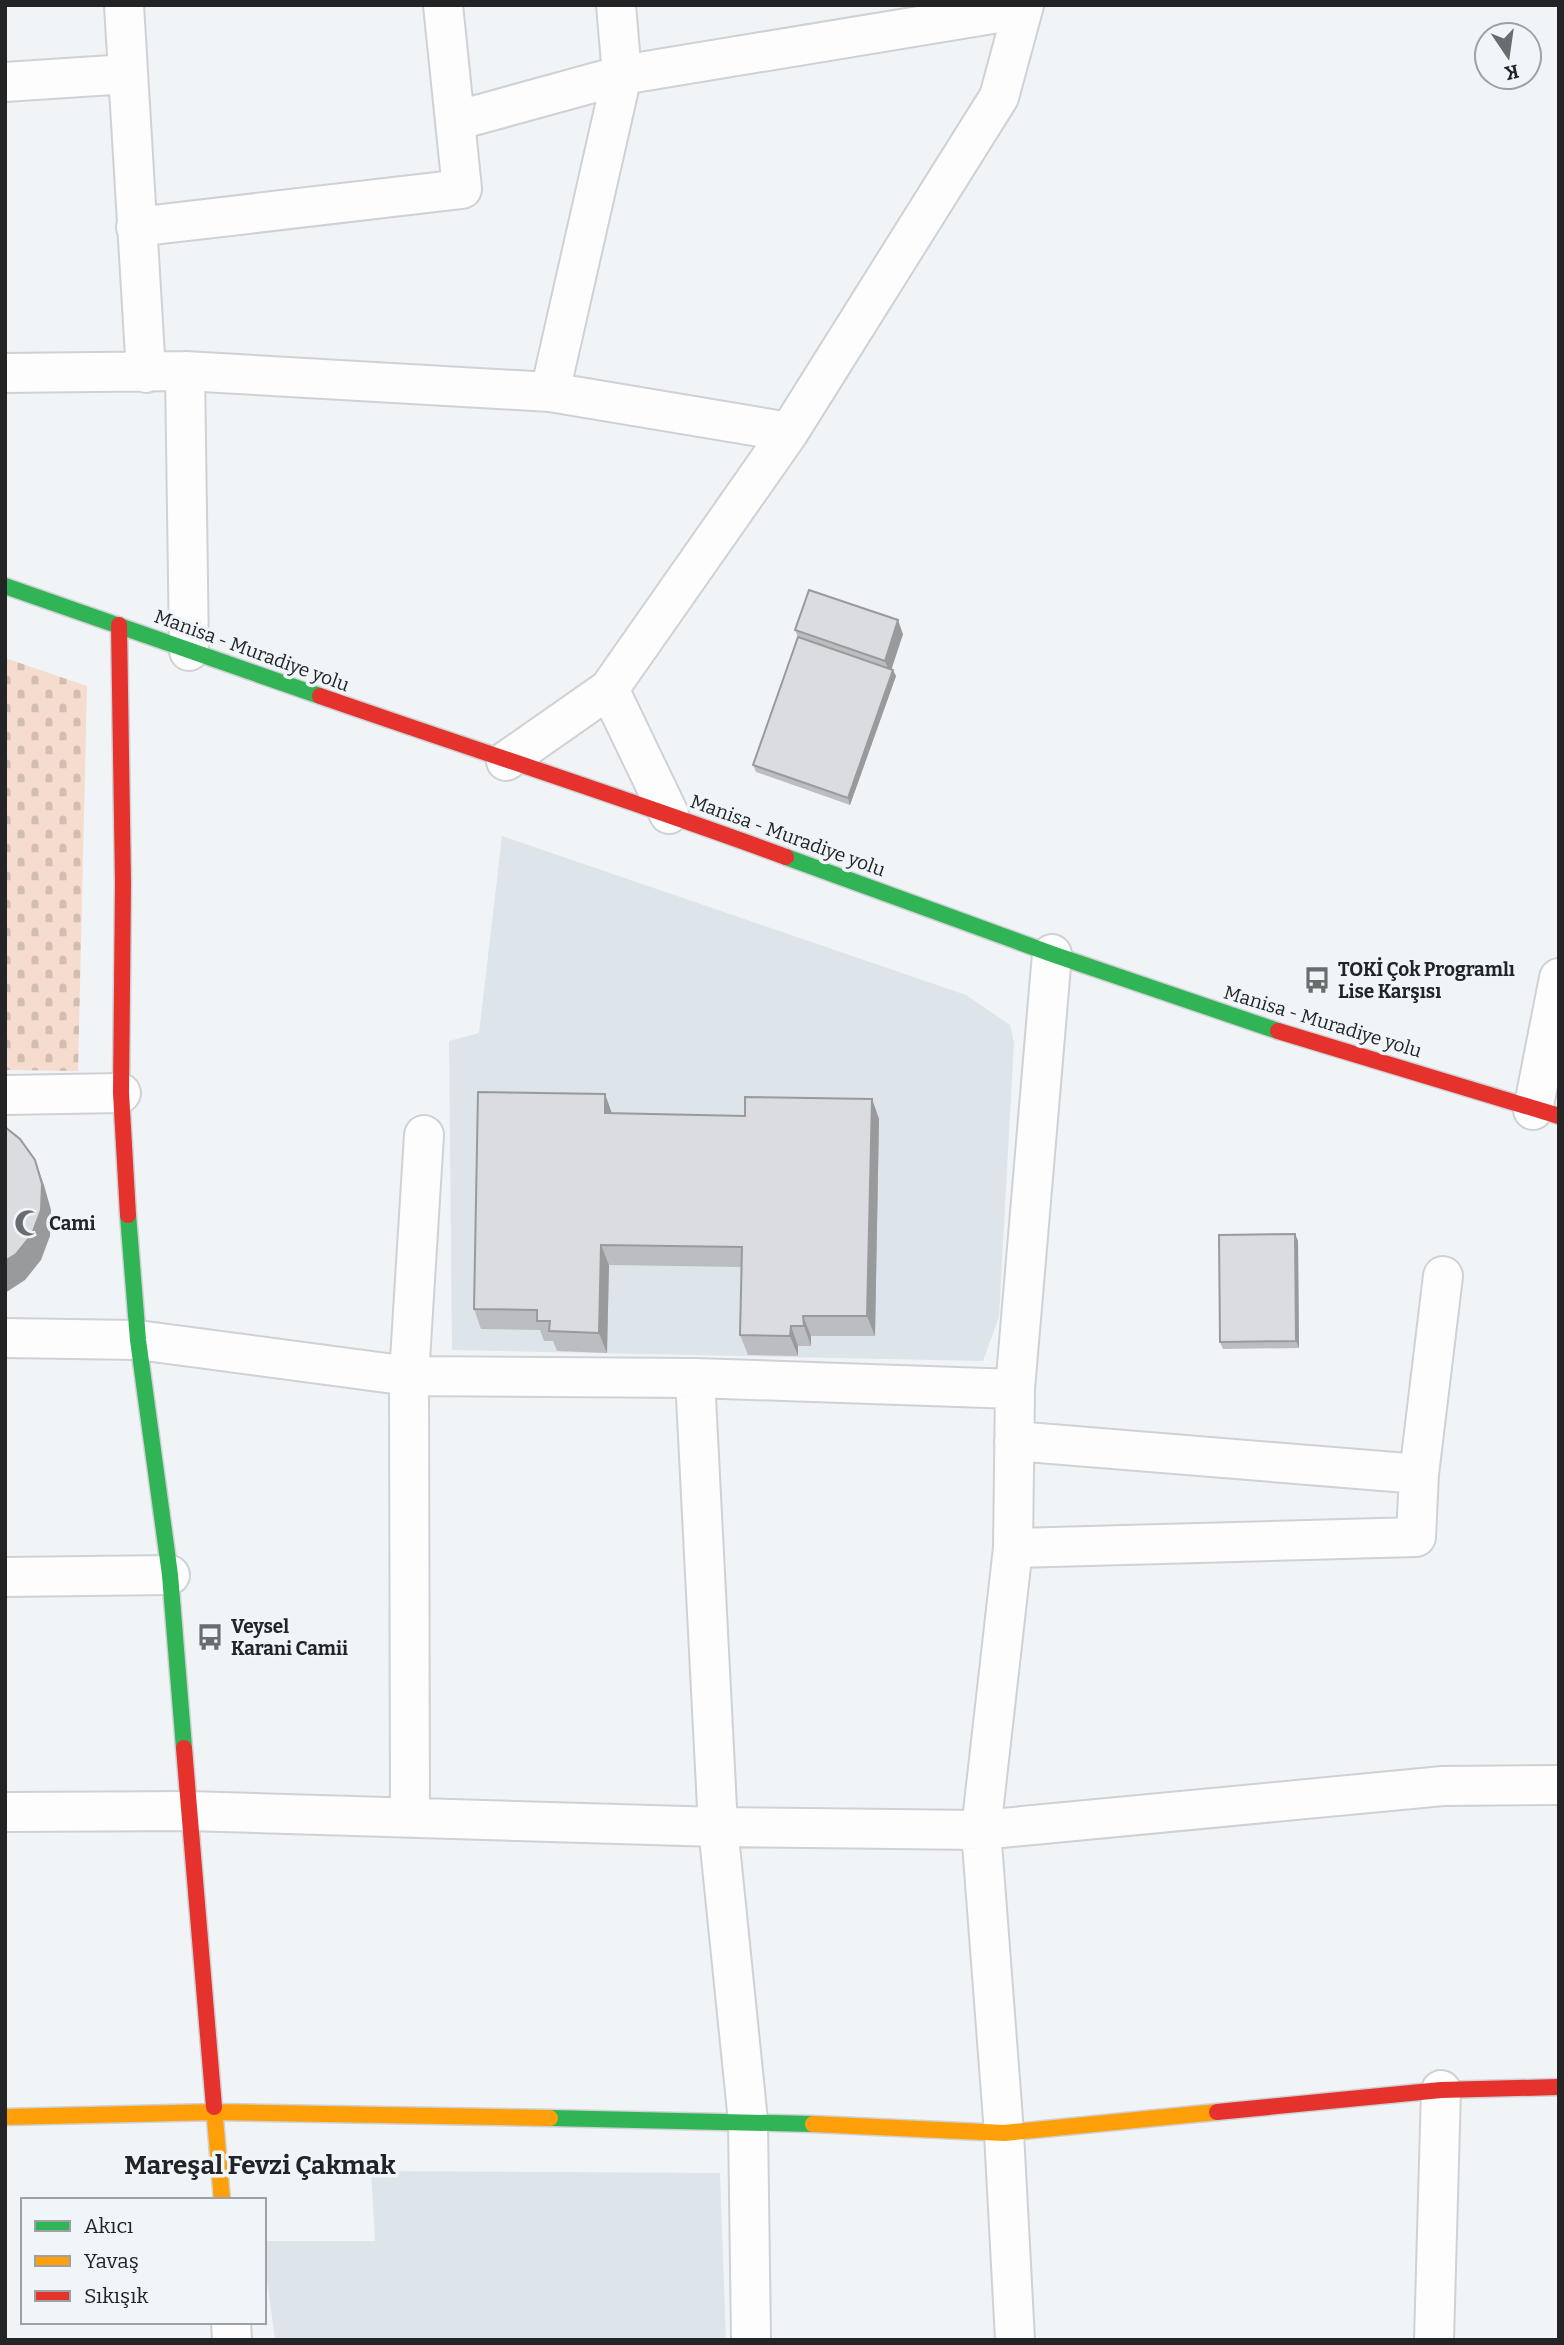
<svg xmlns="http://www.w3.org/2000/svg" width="1564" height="2345" font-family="Bitter,serif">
<defs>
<pattern id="cemetery-stones" width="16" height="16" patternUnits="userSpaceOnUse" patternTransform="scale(1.75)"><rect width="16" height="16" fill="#f5dcce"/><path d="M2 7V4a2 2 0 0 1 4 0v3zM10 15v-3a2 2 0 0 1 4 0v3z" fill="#d2bdb1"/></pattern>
</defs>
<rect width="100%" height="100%" fill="#f1f4f7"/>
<path fill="#dde5eb" d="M502,836l464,159 44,30 4,18 -15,274 -16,44 -531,-11 -3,-309 30,-8z
M371,2171l349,2 6,167h-451l-11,-82v-17h111z"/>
<path fill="url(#cemetery-stones)" d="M5,658l82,28 -9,385 -73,-1z"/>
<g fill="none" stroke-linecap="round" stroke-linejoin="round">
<defs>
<path id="street" d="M124,5l22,368
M5,82l122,-8
M455,121l167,-46 400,-66
M136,227l326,-38 -19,-184
M185,371l4,280
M5,373l180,-2 365,21 239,40
M550,392l72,-317 -6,-70
M609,689l60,125
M506,761l103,-72 180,-257 210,-335 25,-92
M5,1095l116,-2
M1533,1110l26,-132
M5,1338l133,2 271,36 286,2 320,11
M695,1378l23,449 30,294 3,219
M1014,1441l405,33
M1013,1548l403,-11 3,-63 24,-198
M5,1577l165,-2
M5,1812l184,-1 529,16 263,3 462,-44 116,-1
M410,1817l-1,-441 15,-241
M231,2322l1,18
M1015,2340l-11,-207 -23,-303 32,-282 2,-159 37,-435
M1434,2340l7,-250"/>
<path id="fast" d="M5,586l315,110
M786,857l266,97 226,77
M128,1215l10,125 32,235 14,173
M550,2118l263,6"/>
<path id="slow" d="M214,2107l8,93
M5,2117l212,-5 333,6
M813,2124l191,9 213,-21"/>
<path id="jam" d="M119,625l4,258 -2,210 7,122
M320,696c155,54 312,104 466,161
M1278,1031l281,85
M184,1748l30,359
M1217,2112l224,-22 118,-3"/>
</defs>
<use href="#street" stroke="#cfd1d4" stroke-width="42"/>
<use href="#fast" stroke="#cfd1d4" stroke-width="19"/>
<use href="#slow" stroke="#cfd1d4" stroke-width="19"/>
<use href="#jam" stroke="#cfd1d4" stroke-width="19"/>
<use href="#street" stroke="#fdfdfe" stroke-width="38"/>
<use href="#fast" stroke="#30b455" stroke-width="16"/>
<use href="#slow" stroke="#ff9f0a" stroke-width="16"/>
<use href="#jam" stroke="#e5322d" stroke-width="16"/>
</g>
<path fill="#bbbdc0" d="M795,630l108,4 -12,35 5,7 -46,129 -94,-33 -3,-7 45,-128z
M605,1094l7,19 133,3 127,-17 7,20 -4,217h-64v10h-13v10l-50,-1 -8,-20 2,-68 -133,-2 -2,88 -50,-2 -4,-10h-9l-4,-11 -59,-1 -7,-20z
M1295,1234l3,7 1,107 -76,1 -3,-7z"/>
<path fill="#999a9c" d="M898,620l5,14 -13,40 -5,-13z
M893,670l3,6 -46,129 -2,-7z
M605,1094l7,20 -7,-1z
M872,1099l7,20 -4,217 -8,-20z
M35,1160l9,25 7,25 -1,26 -9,24 -16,20 -20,13v-32z
M1295,1234l3,7 1,107 -3,-7z
M601,1245l8,20 -2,88 -8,-20z
M803,1316l8,20v10l-7,-20z
M791,1326l7,20v10l-8,-20z"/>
<path fill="#dadcdf" stroke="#999a9c" stroke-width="2" d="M809,590l89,30 -13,41 -90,-31z
M798,637l95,33 -45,128 -95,-33z
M478,1092l127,2v19l140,3v-19l127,2 -5,217h-64l1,10h-13l-1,10 -50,-1 2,-88 -141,-2 -2,88 -50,-2 1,-10h-13v-11l-63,-1z
M5,1127l15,12 15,21 7,24 -1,26 -9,24 -16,20 -11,7z
M1295,1234l1,107 -76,1 -1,-107z"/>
<defs>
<symbol id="bus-bare" viewBox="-9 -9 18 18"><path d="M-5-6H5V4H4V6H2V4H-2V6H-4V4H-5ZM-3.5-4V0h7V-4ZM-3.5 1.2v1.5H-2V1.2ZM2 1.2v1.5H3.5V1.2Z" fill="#6a6d6e" stroke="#eff5f9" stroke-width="2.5" paint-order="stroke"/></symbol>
<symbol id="mosque-bare" viewBox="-9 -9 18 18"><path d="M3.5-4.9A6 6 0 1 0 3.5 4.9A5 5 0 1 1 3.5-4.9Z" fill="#6a6d6e" stroke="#eff5f9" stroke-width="2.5" paint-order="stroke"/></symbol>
</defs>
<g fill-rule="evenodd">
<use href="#bus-bare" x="1298" y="961" width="38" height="38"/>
<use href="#mosque-bare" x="9" y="1204" width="38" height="38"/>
<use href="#bus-bare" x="191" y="1618" width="38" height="38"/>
</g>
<g text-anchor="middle" stroke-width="7" stroke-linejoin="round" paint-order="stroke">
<g font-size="19" fill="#222425" stroke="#eff5f9">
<text transform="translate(252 650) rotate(20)" y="7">Manisa - Muradiye yolu</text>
<text transform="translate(788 835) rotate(20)" y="7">Manisa - Muradiye yolu</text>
<text transform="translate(1323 1021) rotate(17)" y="7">Manisa - Muradiye yolu</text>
</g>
<g font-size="19" font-weight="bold" fill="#222425" stroke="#eff5f9" text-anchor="start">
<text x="1338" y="976">TOKİ Çok Programlı<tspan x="1338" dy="22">Lise Karşısı</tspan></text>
<text x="49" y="1230">Cami</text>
<text x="231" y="1633">Veysel<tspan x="231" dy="22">Karani Camii</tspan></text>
</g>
<g font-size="26" font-weight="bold" fill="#222425" stroke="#eff5f9">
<text x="260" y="2174">Mareşal Fevzi Çakmak</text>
</g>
</g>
<rect width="1564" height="2345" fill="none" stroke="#222425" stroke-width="14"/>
<rect x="21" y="2198" width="245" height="126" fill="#eff5f9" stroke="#9da1a4" stroke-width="2"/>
<rect x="35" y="2221" width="35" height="10" fill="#30b455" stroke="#9da1a4" stroke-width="2"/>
<text x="84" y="2233" font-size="21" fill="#222425">Akıcı</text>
<rect x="35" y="2256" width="35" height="10" fill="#ff9f0a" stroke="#9da1a4" stroke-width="2"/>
<text x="84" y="2268" font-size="21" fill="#222425">Yavaş</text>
<rect x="35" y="2291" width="35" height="10" fill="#e5322d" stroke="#9da1a4" stroke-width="2"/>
<text x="84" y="2303" font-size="21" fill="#222425">Sıkışık</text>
<g transform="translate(1508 56) rotate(167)"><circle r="33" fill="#eff5f9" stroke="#9da1a4" stroke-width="2"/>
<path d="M0-5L12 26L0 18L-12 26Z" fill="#6a6d6e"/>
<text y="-10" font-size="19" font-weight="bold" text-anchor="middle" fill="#222425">K</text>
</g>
</svg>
